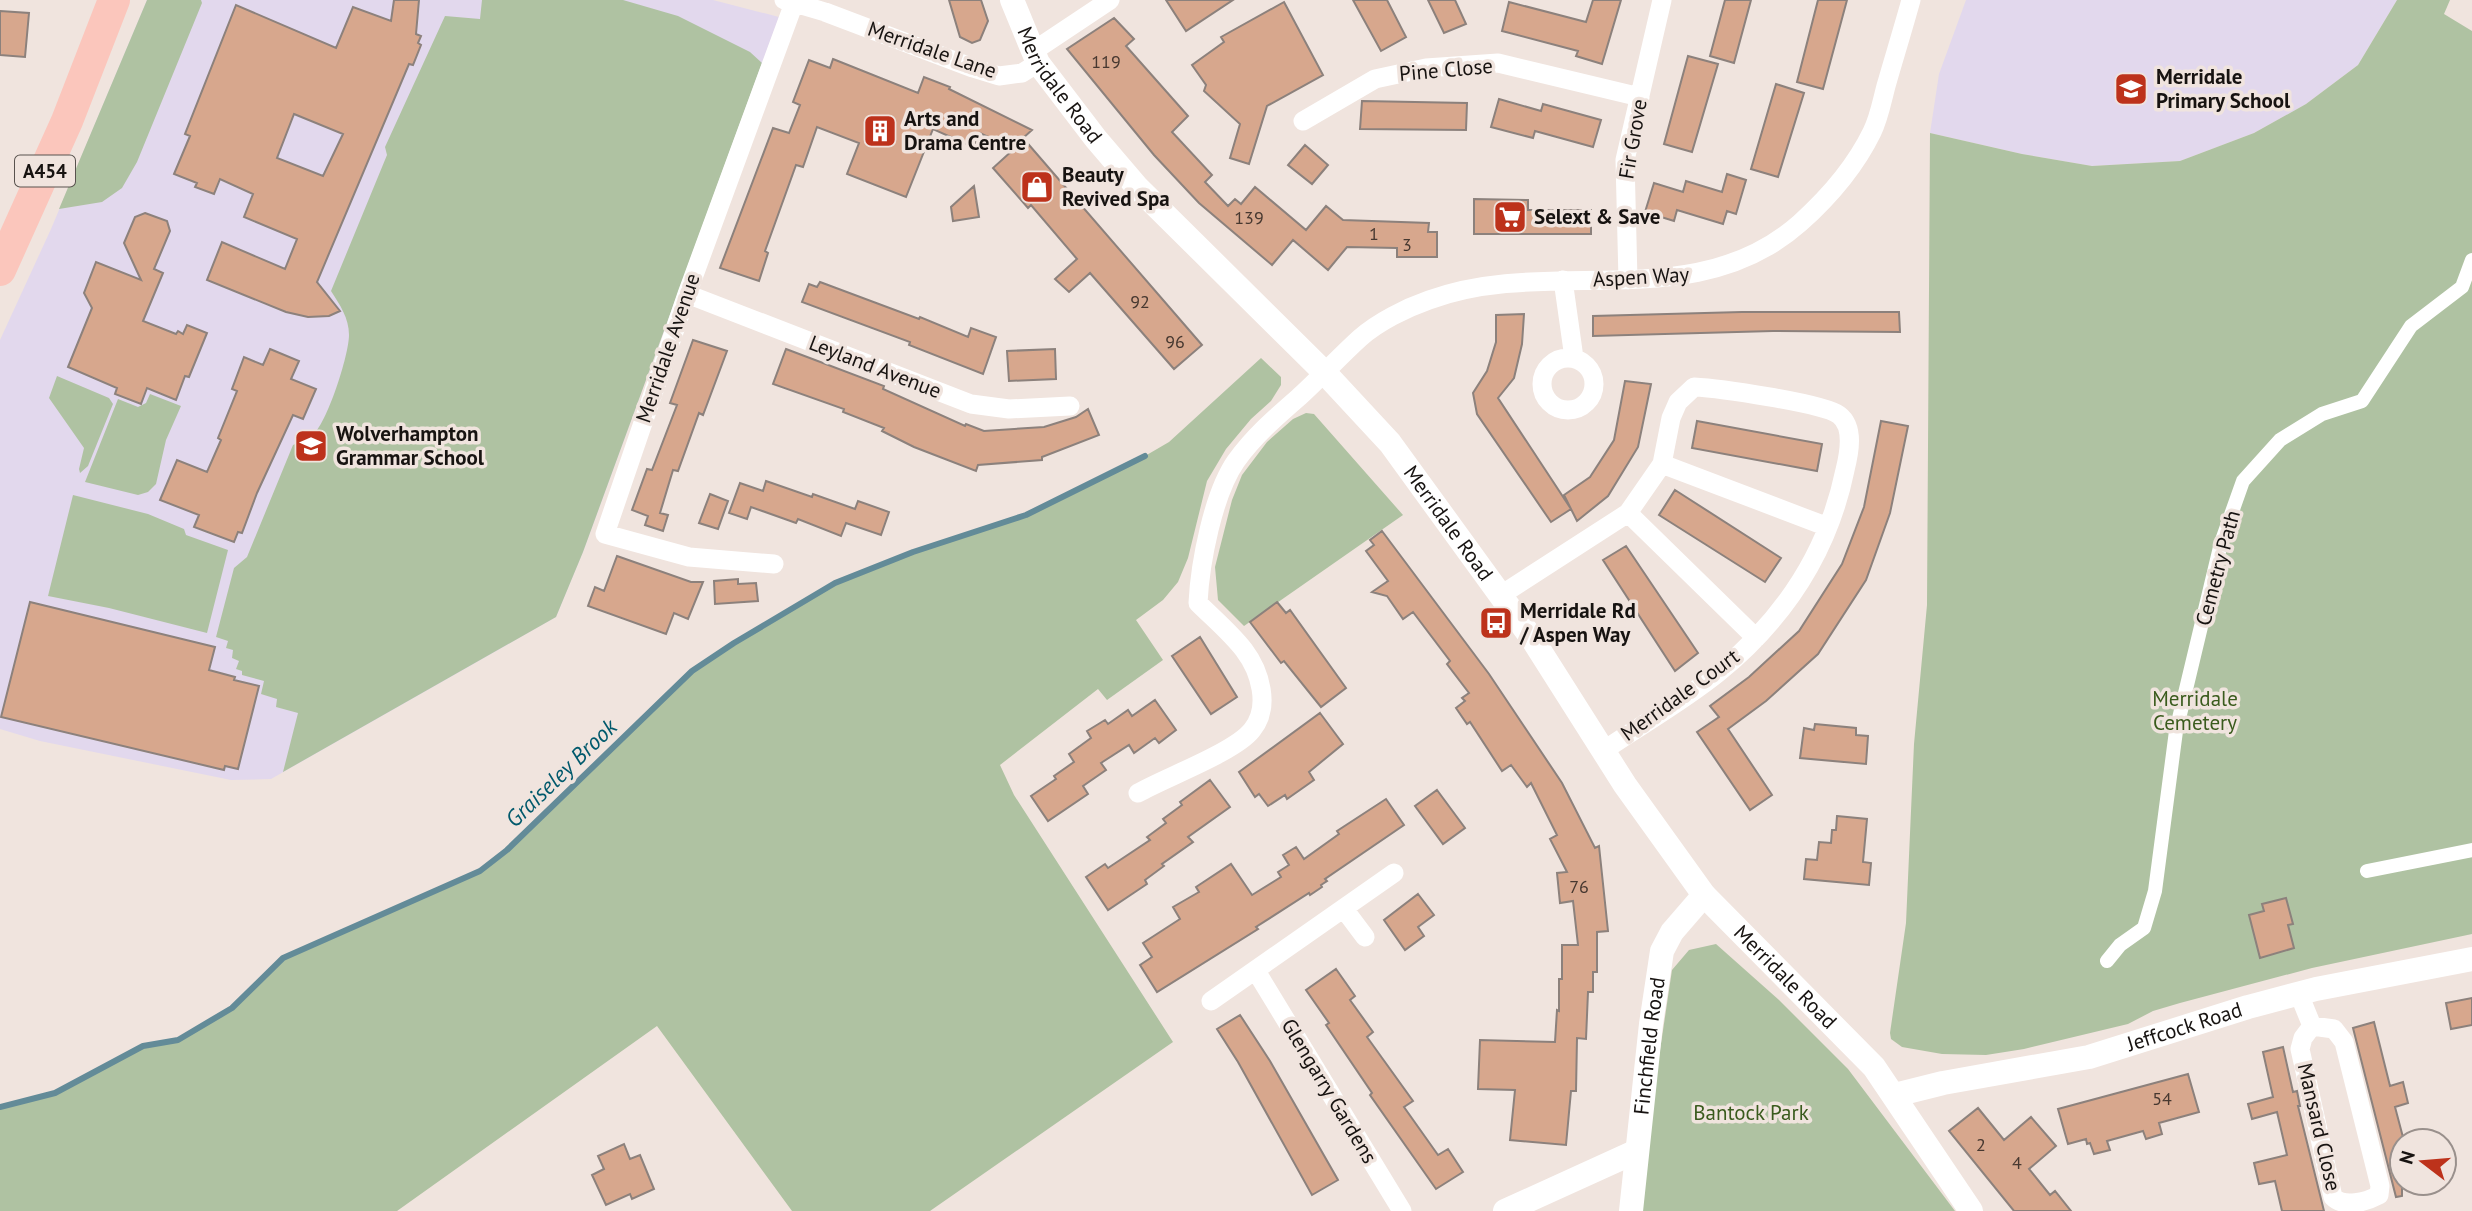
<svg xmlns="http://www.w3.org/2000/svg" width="2472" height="1211" font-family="'PT Sans',sans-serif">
<rect width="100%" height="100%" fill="#f0e4de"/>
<path fill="#e2d8ed" d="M147,0h566l66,17 -196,535 -27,65 -285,162 -40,1 -191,-39 -40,-12v-389l51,-111z
M1966,0h431l-39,65 -52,39 -52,29 -74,28 -88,5 -70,-12 -92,-21 9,-59z"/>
<path fill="#afc2a2" d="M147,0h54l1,3 -65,159 -15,26 -20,14 -43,7z
M482,0h141l55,16 72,36 12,11 -179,489 -27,65 -273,155 15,-59 -22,-6 1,-8 -16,-5 3,-13 -22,-6v-4l-6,-2 3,-8 -7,-3 1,-8 -7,-2 2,-7 -12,-4 18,-69 13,-11 46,-112c6,-3 14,-5 19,-9 15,-12 37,-81 37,-101 0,-17 -9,-30 -18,-44l56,-136 -2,-8 60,-131 35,3z
M2397,0h53l-6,14 28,17v903l-160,34 -132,35 -27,8 -25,13 -104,25 -38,6 -44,-1 -40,-7 -11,-8 -1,-6 16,-110 8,-179 13,-139 3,-472 92,21 70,12 88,-5 74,-28 52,-29 52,-39z
M1261,358l20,19v8l-10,16 -20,18 -25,30 -19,32 -19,77 -10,24 -15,18 -27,20 27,40 -56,40 -9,-11 -98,76 14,30 159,247 -243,169h-138l-135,-185 -260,185h-397v-104l55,-14 88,-47 35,-6 54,-32 51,-50 197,-87 27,-21 185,-179 42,-28 101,-60 78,-31 113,-37 119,-59 24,-14z
M57,376l52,22 4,6 -25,62 -8,7 -1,-4 5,-21 -35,-50z
M150,394l31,12 -15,34 -10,44 -8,8 -10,3 -53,-13 33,-83 20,8 8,-4z
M1306,413l8,1 89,101 -159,111 -26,-26 -3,-33 17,-67 10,-25 25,-33 26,-23z
M73,495l75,19 36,15 2,6 42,15 -21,83 -98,-25 -61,-12z
M1716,944l63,56 69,69 107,142h-319l36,-241 17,-20z"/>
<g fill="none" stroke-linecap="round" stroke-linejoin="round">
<path stroke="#638b98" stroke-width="6" d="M0,1107l55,-14 88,-47 35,-6 54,-32 51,-50 197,-87 27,-21 185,-179 42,-28 101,-60 78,-31 113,-37 119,-59"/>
</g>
<path fill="#d7a78d" stroke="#8c817c" stroke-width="2" fill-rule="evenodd" d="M394,0h25l-3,34 5,2 -3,7 3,2 -8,20 -4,-1 -92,218 23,29 -11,5 -21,1 -22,-5 -79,-32 15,-38 63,27 12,-30 -53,-22 9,-23 -33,-15 -6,15 -19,-7 2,-4 -23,-9 16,-38 -5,-2 51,-129 100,43 17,-41 38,14zM294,114l49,20 -20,42 -46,-18z
M949,0h32l7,21 -8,19 -8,3 -12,-6z
M1166,0h67l-47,31z
M1353,0h34l19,37 -25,14z
M1428,0h27l11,24 -22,9z
M1593,0h28l-19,64 -26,-8 2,-5 -76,-20 7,-29 77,20z
M1725,0h26l-17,63 -24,-7z
M1818,0h29l-24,89 -26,-7z
M1284,2l39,73 -56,31 -18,58 -19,-6 10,-34 -36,-33 2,-6 -14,-20 32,-23 -3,-5z
M0,11l29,2 -4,44 -25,-2z
M1114,18l20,21 -8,7 62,70 -16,16 40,43 -7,7 23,24 7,-7 6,5 14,-17 51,43 20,-24 17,14 86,3 -1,9h9v25h-40v-9l-50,-1 -19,23 -35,-30 -21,25 -73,-62 -45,-48 -87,-106z
M1688,56l30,8 -26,88 -28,-8z
M833,59l85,34 6,-16 26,10 -1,2 83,41 -9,8 179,207 -28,24 -84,-96 -21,19 -14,-13 22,-20 -46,-54 -3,3 -35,-40 21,-19 -34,-16 -7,14 -40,-18 -27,68 -59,-23 12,-31 -42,-16 -14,40 -7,-2 -31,86 3,2 -9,28 -39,-13 53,-140 16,5 11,-28 -7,-3 16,-42 21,8z
M1776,84l28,9 -26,84 -27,-8z
M1499,99l42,12 2,-7 58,16 -8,27 -58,-16 -2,7 -42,-11z
M1362,101l105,2 -1,27 -106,-1z
M1305,145l23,20 -16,19 -24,-19z
M1727,174l19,6 -10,34 -9,-3 -4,13 -46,-14 -3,11 -29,-9 9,-29 29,9 3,-11 36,11z
M974,186l5,31 -26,4 -2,-14z
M1474,199l54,1v10h63v24h-117z
M145,213l22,8 3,10 -16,38 9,4 -20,48 33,13 2,-3 5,3 4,-9 20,8 -18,44 -4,-1 -9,24 -29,-12 -6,16 -26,-10 2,-6 -49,-21 24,-59 -8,-15 12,-31 45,18 -17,-37 11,-26z
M820,282l99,37 1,-2 48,20 3,-9 25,9 -13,37 -74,-29 1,-3 -108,-40 7,-18 8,3z
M1742,312h157l1,20 -127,-1 -180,5v-20z
M1524,314l-2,30 -8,34 -16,20 73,111 -20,13 -74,-108 -4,-21 14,-22 9,-29v-27z
M693,340l34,11 -24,64 -4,-2 -21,58 -5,-1 -13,43 8,2 -5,16 -18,-6 3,-9 -16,-6 15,-41 5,1 25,-65 -7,-2z
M270,349l29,12 -8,18 25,10 -13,30 -10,-4 -36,78 -15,40 -4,-1 -4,10 -40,-15 5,-12 -39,-15 17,-40 30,12 14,-32 -3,-2 19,-47 -5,-2 12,-32 19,8z
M786,349l98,37 -1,3 82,37 1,-2 18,7 60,-4 32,-10 12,-8 11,26 -57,22v3l-64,5 -2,6 -62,-24 -32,-16 2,-3 -41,-16 1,-3 -71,-25z
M1055,349l1,30 -47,2 -2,-30z
M1625,381l26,3 -13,63 -30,49 -31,25 -13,-26 26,-18 24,-37z
M1697,421l125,23 -5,27 -125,-23z
M1881,421l27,5 -18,87 -24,67 -48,74 -52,47 -38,28 44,66 -22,15 -53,-78 22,-15 -9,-11 39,-29 50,-46 43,-67 22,-57z
M766,481l46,16 1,-3 42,15 3,-8 31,11 -8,23 -35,-12 -5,13 -43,-17 -2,4 -45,-16 -4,12 -18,-6 11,-30 23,8z
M1675,490l106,68 -16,24 -106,-67z
M710,494l18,7 -10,28 -19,-6z
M1382,531l107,143 73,109 33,65 4,-2 9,85 -11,1v40h-4v20h-5l-2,47 -9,-1 -1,53h-5l-5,54 -56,-5 5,-50 -37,-1 2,-49 75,2 2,-32 2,1v-32h3v-34h16l-5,-44 -13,2 -3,-30 10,-1 -17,-33 7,-4 -26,-52 -4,4 -16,-22 -9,6 -32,-49 -3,2 -11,-16 9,-7 -3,-3 7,-5 -22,-29 3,-3 -37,-49 -10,7 -16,-23 -15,-4 16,-11 -22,-30 8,-6 -4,-5z
M1626,546l72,107 -23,18 -72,-111z
M617,556l74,26h12l-15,37 -14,-6 -8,21 -78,-28 7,-19 9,4z
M738,579v5l18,-1 2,18 -43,3 -1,-23z
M30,602l185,45 -6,23 26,7 -1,3 25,6 -21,83 -13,-3 -1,4 -223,-53z
M1277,602l9,11 4,-3 56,78 -25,19 -37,-46 -3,2 -31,-41z
M1200,637l37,60 -26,17 -39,-58z
M1155,700l21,30 -17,13 -4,-5 -21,15 -5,-8 -28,18 5,7 -23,16 5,8 -40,27 -17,-25 25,-17 -2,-3 20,-14 -5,-8 22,-16 -4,-7 18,-11 3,4 20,-14 4,6z
M1320,713l23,31 -34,28 5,8 -27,19 -2,-4 -17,11 -9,-12 -4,3 -16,-25z
M1815,724l41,4v7l12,1 -2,28 -66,-6 4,-30 10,2z
M1210,780l20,27 -42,30 5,5 -31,22 2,2 -19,14 2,4 -39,26 -22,-33 19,-13 3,4 42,-28 -3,-3 19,-14 -3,-4 19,-14 -2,-3z
M1437,790l28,38 -22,16 -28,-38z
M1386,799l18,26 -79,54 2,2 -6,4 1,2 -12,8 -1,-2 -53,34 2,2 -101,63 -17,-27 12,-8 -9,-14 37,-24 -7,-12 26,-15 -3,-5 35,-23 21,31 29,-18 -3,-5 11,-7 -6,-10 13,-8 8,12 35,-25 -2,-3z
M1837,816l30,3 -4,43 8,1 -2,22 -65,-6 2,-20 11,1 2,-18 12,1 1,-13h4z
M1418,894l16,21 -16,12 6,9 -19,14 -21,-30z
M2286,898l7,26 -5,1 6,23 -34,10 -11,-43 15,-4 -2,-7z
M1336,969l19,27 -5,4 23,32 -6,5 46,64 -9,6 34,48 10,-6 15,23 -27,17 -66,-94 2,-2 -46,-68 3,-2 -23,-33z
M2472,998v27l-21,4 -5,-26z
M1240,1015l30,46 68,119 -26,15 -74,-133 -21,-33z
M2374,1022l16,64 13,-4 5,21 -13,4 9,34h-2v55l-6,1 -43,-169z
M2283,1047l10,45 4,-1 3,15h-2l26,105h-42l-7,-30 -16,3 -5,-21 33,-8 -10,-43 -25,7 -4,-15 25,-7 -10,-45z
M2188,1074l11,38 -40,11 3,11 -16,5 -3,-8 -36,10 3,9 -16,4 -4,-11 -3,1 -1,-5 -18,5 -10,-35z
M1978,1108l26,32 27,-23 25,29 -27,23 21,26 5,-4 16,20h-57l-65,-80z
M624,1144l6,15 10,-4 14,34 -22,10 -2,-5 -24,11 -14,-30 12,-6 -6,-13z"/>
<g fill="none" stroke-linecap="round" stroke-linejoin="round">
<path stroke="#fff" stroke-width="14" d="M2367,871l105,-21
M2107,961l13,-16 24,-17 11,-37 21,-160 45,-188 22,-62 37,-41 42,-26 40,-13 49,-75 51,-39 10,-27"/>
<path stroke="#fff" stroke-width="19" d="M784,0l41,12 148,56 26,8 23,-3 16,-10
M1032,52l78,-52
M1303,121l72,-42 51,-11 72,-5 142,34
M1563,280l11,78
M1628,280l-3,-120 37,-160
M687,294l284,110 38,5 61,-3
M1542 384a26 26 0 1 1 52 0a26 26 0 1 1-52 0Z
M1662,464l166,63
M1628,513l128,125
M774,564l-85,-7 -84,-23 82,-240 107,-291
M1501,595l127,-82 34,-49 9,-46 7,-16 16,-15c23,1 129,16 145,28 16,12 10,39 6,55 -17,83 -62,150 -127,203 -36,29 -77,52 -115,78
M1138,793c28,-16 97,-41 114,-63 19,-23 8,-59 -8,-80 -13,-17 -31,-32 -46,-47 2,-40 15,-109 38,-142 18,-25 40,-44 63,-64 21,-19 40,-40 61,-59 18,-16 46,-30 69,-38 122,-45 265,17 371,-77 29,-26 55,-56 72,-91 7,-14 10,-31 14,-46 8,-28 17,-57 25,-86
M1344,909l21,28
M1256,971l146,240
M2299,994l13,32 -9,12 -3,11 33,148c11,11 33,5 46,-2l1,-9 -36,-144 -10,-13 -22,-3
M1211,1001l183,-128"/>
<g stroke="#fff" stroke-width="24">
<path id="s1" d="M1012,0l26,63 58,76 41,48 188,186 65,70 143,197 92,145 79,110 170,172 97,144"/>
<path id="s2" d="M1895,1095l48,-12 146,-26 159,-50 68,-18 156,-30"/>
<path d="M1505,1211l132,-60"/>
<path id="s3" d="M1631,1211l20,-187 11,-73 10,-19 32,-37"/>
</g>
<path stroke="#fbc6bc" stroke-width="32" d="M0,270l67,-149 47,-121"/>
</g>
<defs>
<symbol id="school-square" viewBox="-11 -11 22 22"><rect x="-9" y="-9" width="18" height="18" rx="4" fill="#bd321b" stroke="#f0e4de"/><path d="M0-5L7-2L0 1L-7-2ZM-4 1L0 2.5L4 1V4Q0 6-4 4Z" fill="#fff"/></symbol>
<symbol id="building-square" viewBox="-11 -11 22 22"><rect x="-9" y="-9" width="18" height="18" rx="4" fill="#bd321b" stroke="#f0e4de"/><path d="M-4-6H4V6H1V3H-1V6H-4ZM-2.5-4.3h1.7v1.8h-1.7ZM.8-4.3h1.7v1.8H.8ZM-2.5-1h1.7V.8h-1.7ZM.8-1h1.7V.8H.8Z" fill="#fff"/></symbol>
<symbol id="shop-square" viewBox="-11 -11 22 22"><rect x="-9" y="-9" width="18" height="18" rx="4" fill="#bd321b" stroke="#f0e4de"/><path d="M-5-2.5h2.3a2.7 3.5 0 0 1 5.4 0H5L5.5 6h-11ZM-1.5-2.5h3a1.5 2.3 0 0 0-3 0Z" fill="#fff"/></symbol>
<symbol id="supermarket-square" viewBox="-11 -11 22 22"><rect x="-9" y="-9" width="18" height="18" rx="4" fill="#bd321b" stroke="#f0e4de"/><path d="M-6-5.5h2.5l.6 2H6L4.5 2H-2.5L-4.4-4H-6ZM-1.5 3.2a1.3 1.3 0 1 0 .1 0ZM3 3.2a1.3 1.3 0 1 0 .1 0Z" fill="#fff"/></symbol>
<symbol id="bus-square" viewBox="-11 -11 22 22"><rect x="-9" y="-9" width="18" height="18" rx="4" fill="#bd321b" stroke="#f0e4de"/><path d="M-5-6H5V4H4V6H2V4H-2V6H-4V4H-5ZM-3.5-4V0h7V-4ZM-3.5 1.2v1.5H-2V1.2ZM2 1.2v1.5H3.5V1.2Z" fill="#fff"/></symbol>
</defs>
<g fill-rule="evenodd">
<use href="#school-square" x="2112" y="70" width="38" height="38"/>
<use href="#building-square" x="861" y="112" width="38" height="38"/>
<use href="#shop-square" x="1018" y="168" width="38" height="38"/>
<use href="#supermarket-square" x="1491" y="198" width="38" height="38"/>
<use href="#school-square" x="292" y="427" width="38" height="38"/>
<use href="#bus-square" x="1477" y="604" width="38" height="38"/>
</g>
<g text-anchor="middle" stroke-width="7" stroke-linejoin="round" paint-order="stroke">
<g font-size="18" fill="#473830">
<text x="1106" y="68">119</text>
<text x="1249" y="224">139</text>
<text x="1374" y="240">1</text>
<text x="1407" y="251">3</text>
<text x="1140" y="308">92</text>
<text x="1175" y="348">96</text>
<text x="1579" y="893">76</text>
<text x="2162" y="1105">54</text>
<text x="1981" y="1151">2</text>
<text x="2017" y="1169">4</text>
</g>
<rect fill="#f0e4de" stroke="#58524e" stroke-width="2" x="15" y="155.5" width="60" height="31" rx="5"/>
<g font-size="19" font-weight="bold" fill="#171311">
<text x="45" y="178">A454</text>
</g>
<g font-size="21" fill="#171311" stroke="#f0e4de">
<text transform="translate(932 50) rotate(19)" y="7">Merridale Lane</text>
<text transform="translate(1446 70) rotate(-5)" y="7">Pine Close</text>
<text dy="7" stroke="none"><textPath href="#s1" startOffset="98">Merridale Road</textPath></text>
<text transform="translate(1633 139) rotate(-80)" y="7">Fir Grove</text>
<text transform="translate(1641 277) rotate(-3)" y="7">Aspen Way</text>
<text transform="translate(668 348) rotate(-71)" y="7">Merridale Avenue</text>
<text transform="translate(875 367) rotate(21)" y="7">Leyland Avenue</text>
<text dy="7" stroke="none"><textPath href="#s1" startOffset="686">Merridale Road</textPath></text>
<text transform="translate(2218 568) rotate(-75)" y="7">Cemetry Path</text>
<text transform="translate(1680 695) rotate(-36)" y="7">Merridale Court</text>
<text dy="7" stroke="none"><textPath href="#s1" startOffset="1253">Merridale Road</textPath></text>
<text dy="7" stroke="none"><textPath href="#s2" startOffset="298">Jeffcock Road</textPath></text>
<text dy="7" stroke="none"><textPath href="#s3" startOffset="166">Finchfield Road</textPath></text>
<text transform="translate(1329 1091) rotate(59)" y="7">Glengarry Gardens</text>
<text transform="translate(2319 1127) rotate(77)" y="7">Mansard Close</text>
</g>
<g font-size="21" font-weight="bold" fill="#171311" stroke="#f0e4de" text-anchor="start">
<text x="2156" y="84">Merridale<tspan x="2156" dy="24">Primary School</tspan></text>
<text x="904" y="126">Arts and<tspan x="904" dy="24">Drama Centre</tspan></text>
<text x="1062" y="182">Beauty<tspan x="1062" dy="24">Revived Spa</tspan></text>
<text x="1534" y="224">Selext &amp; Save</text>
<text x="336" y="441">Wolverhampton<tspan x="336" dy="24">Grammar School</tspan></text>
<text x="1520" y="618">Merridale Rd<tspan x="1520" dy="24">/ Aspen Way</tspan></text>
</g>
<g font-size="21" fill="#3a5b1d" stroke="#f0e4de">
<text x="2195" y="706">Merridale<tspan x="2195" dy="24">Cemetery</tspan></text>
<text x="1751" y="1120">Bantock Park</text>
</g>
<g font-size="23" font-style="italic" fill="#00596c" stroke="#f0e4de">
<text transform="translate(561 773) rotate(-44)" y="8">Graiseley Brook</text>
</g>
</g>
<g transform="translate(2423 1162) rotate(286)"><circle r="33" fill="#f0e4de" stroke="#99908c" stroke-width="2"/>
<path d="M0-5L12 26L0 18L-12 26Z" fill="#bd321b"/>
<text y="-10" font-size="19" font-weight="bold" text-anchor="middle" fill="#171311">N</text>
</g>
</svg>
